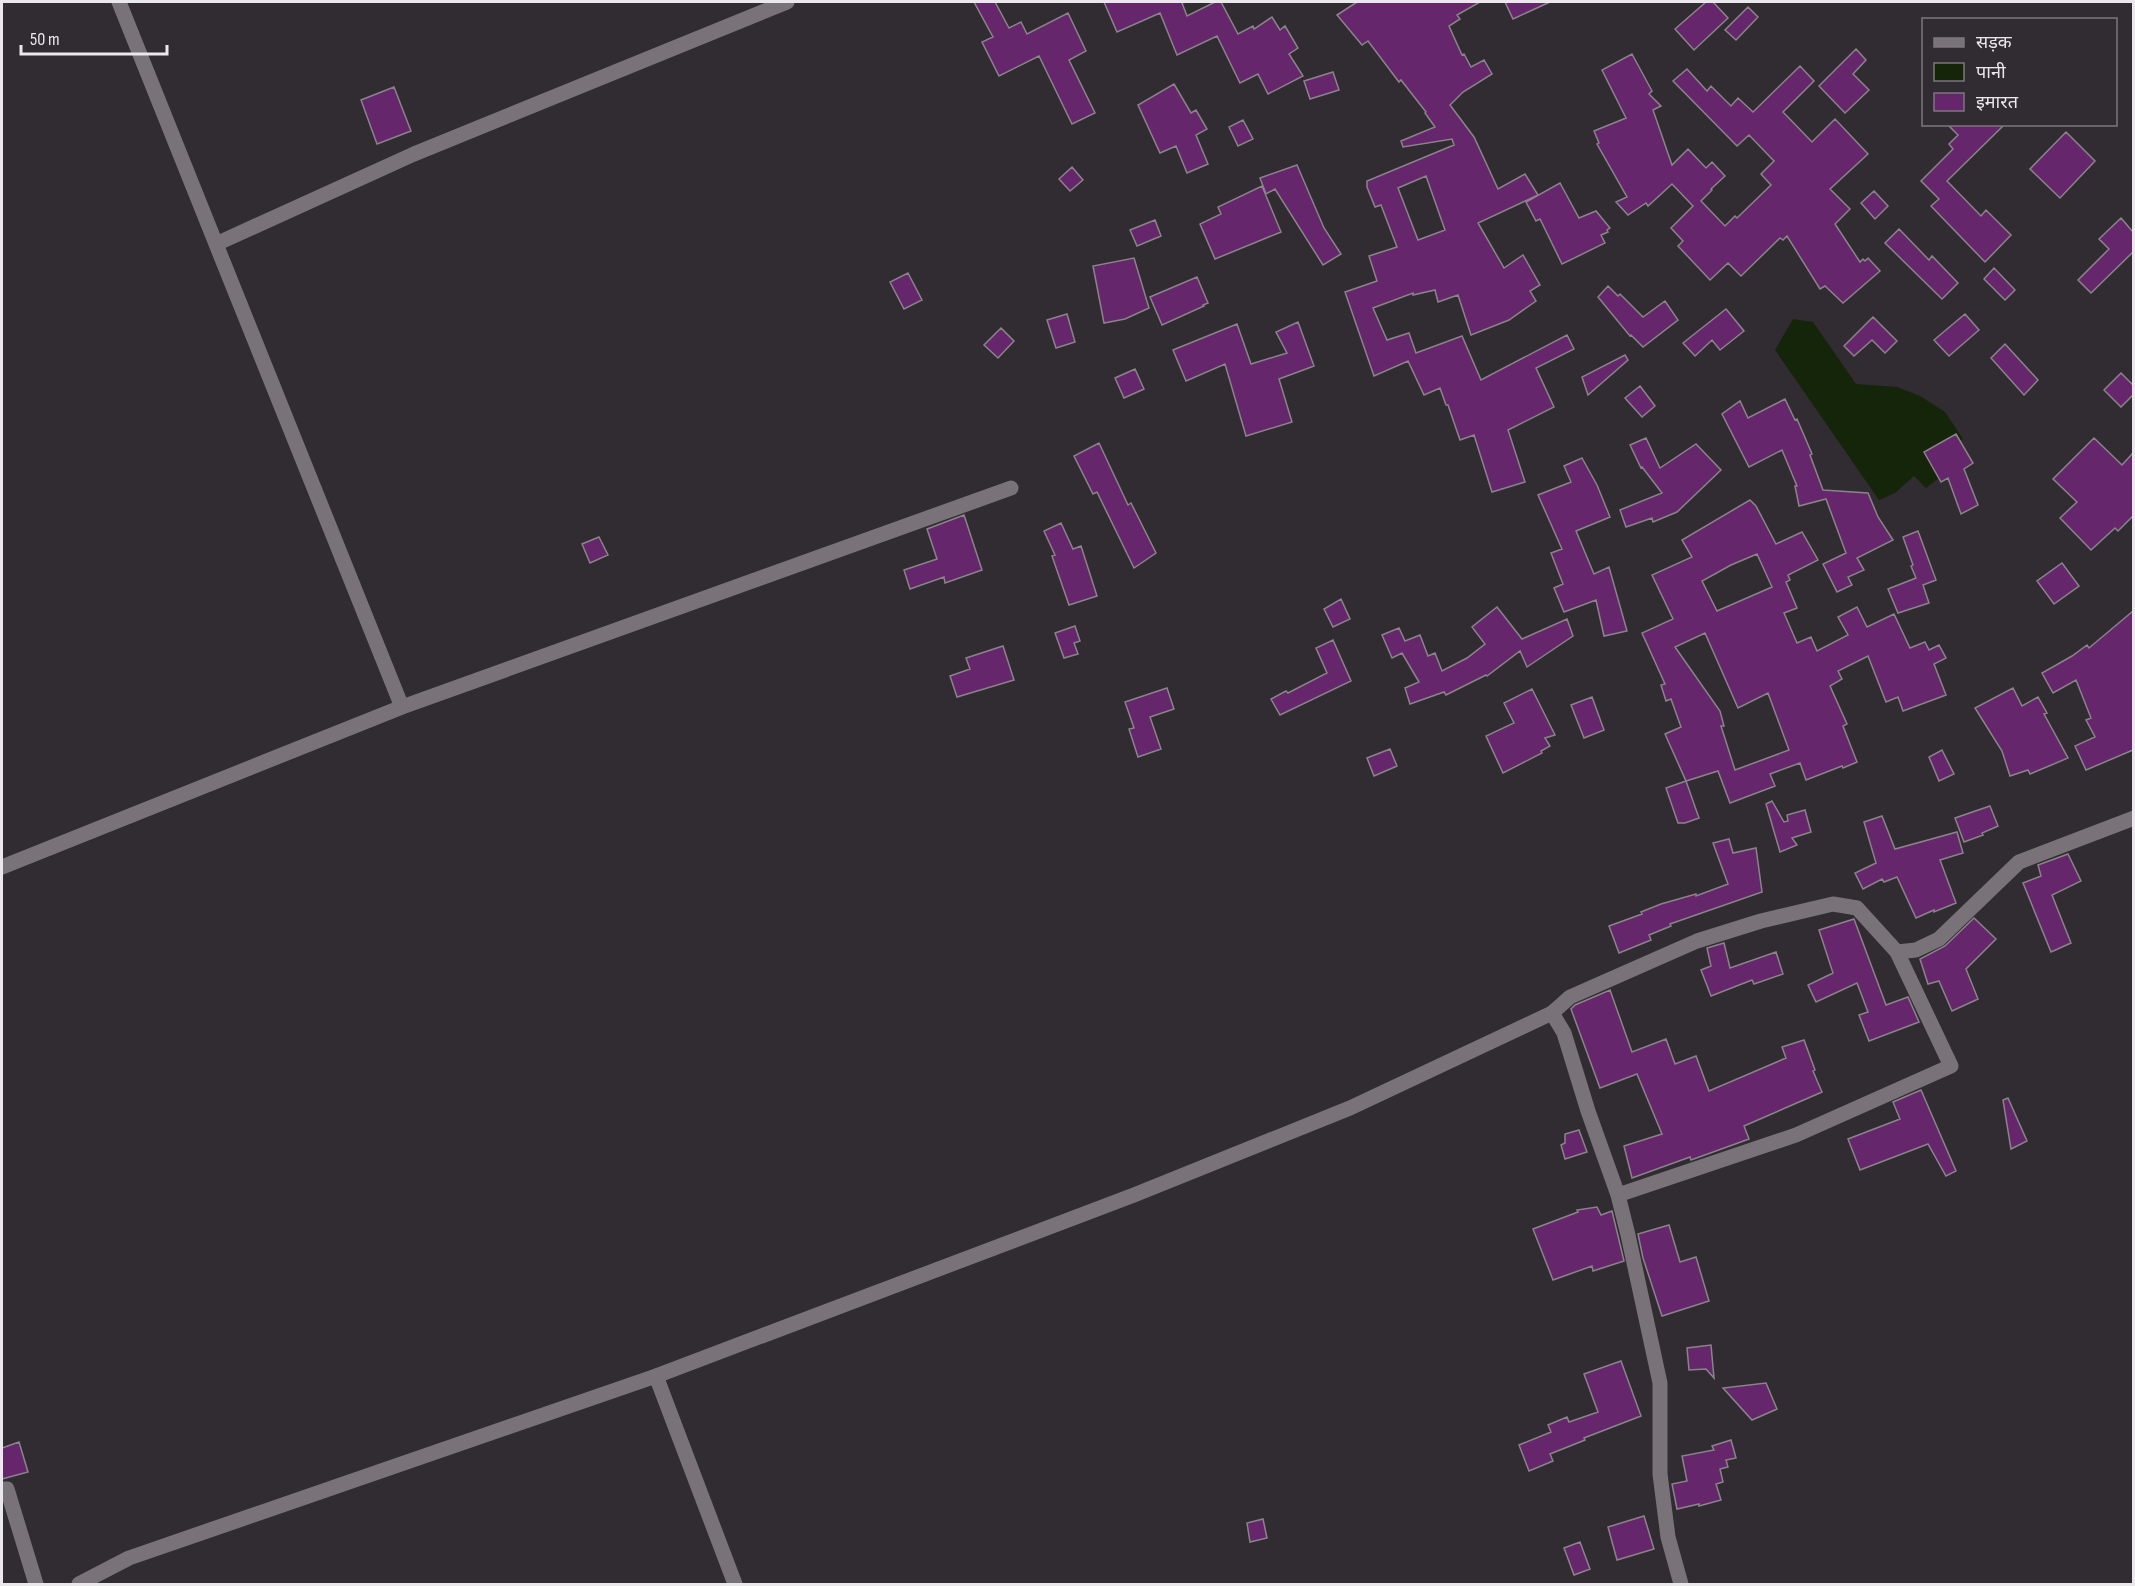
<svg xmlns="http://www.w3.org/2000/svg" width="2135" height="1586" font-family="'Sofia Sans Condensed','Noto Sans Devanagari',sans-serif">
<rect width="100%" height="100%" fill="#312c32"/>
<path fill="#142509" d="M1793,319l20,3 43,62 41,3 23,9 25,16 18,27 -33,16 9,23 -13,10 -12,-12 -19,17 -16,7 -104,-150z"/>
<path fill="#65266c" stroke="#8a848a" stroke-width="1.5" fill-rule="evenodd" d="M974,2h21l14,26 12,-6 6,12 41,-21 18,38 -17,9 26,53 -23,11 -33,-68 -40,20 -17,-34 11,-5z
M1104,2h82l-4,1 5,13 28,-14h6l17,32 15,-8 1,3 18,-12 8,13 5,-4 13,22 -9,6 14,22 -35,18 -10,-20 -18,9 -23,-47 -40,19 -17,-42 -43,19z
M1357,2h123l-23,13 3,4 -11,7 13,29 2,-1 7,13 13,-7 8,14 -29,18 -13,13 24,32 24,52 27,-15 13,21 -60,28 26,45 19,-13 17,30 -10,6 6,10 -27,19 -38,15 -13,-40 -20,7 -3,-12 -22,5v-2l-40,15 14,32 22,-7 7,20 46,-17 19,44 86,-45 7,14 -38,19 18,39 -46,23 17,52 -33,10 -18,-57 -14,5 -12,-35h-2l-6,-17 -16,7 -16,-34 -34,15 -29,-84 32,-11 -8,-25 28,-9 -16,-42 -6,2 -8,-20v-6l87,-36 -2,-6 -49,8 -2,-6 34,-14 -10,-14 1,-1 -25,-32 -2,2 -31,-41 -6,4 -25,-30zM1426,176l19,54 -27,10 -20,-52z
M1505,2h45l-37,17z
M1706,2h7l15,16 -34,32 -19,-21z
M1748,7l10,10 -22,23 -11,-10z
M1856,49l10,11 -13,14 16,16 -24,23 -26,-27z
M1632,54l20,37 -3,3 12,12 -8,4 19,55 16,-16 18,19 6,-6 13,14 -14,13 1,1 -11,11 24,25 10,-10 2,2 34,-33 -10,-11 13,-13 -25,-26 -12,11 -64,-65 14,-12 20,22 4,-5 20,20 7,-8 15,14 47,-46 14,15 -31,31 29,30 23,-23 33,35 -38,35 20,20 -15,15 25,38 3,-3 2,2 3,-3 12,13 -37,32 -18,-17 -5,3 -33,-53 -4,4 -3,-2 -39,38 -13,-13 -18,17 -32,-34 5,-5 -12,-13 22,-22 -21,-22 -24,22 -2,-3 -18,12 -12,-13 11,-5 -30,-53 2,-1 -5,-12 32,-13 -24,-48z
M1333,72l6,18 -29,9 -6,-18z
M1174,84l17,29 5,-3 11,19 -11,6 12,29 -21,9 -11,-27 -16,7 -22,-48z
M394,87l17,44 -34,13 -16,-44z
M1243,120l10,19 -15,7 -9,-19z
M1947,124h58l-58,57 34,35 5,-6 25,25 -26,27 -54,-56 8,-7 -18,-18 32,-32 -4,-5 9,-9z
M2066,132l29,29 -35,37 -30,-29z
M1297,165l27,63 17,26 -18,11 -48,-76 -9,5 -6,-16z
M1072,167l11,13 -13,11 -11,-12z
M1560,183l19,35 17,-7 14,17 -3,2 1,2 -7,3 4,8 -43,21 -22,-45 -4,2 -10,-19z
M1262,186l19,46 -66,27 -15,-35 21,-10 -3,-7z
M1874,191l14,15 -13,13 -14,-16z
M2121,218l12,14v20l-42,41 -13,-13 31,-31 -10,-10z
M1155,220l6,16 -24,10 -7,-16z
M1899,229l30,31 3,-4 26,27 -16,16 -57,-56z
M1134,258l15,50 -24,11 -21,4 -11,-57z
M1994,268l21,22 -10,10 -21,-21z
M908,273l14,27 -18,9 -14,-27z
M1197,277l11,26 -5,2 1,1 -42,19 -12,-28z
M1608,286l10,10 2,-2 23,23 22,-16 13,19 -35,27 -12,-12 -1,1 -32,-39z
M1726,309l18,22 -24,19 -8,-10 -17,16 -12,-13z
M1067,314l8,28 -19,6 -9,-28z
M1965,314l14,16 -30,26 -15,-16z
M1873,317l24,24 -12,12 -13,-13 -18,16 -10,-10z
M1298,322l16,44 -35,13 13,43 -46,14 -21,-72 -39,17 -13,-31 64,-26 14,40 36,-11 -11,-21z
M1001,328l13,13 -16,17 -14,-13z
M2005,344l33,36 -14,15 -33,-37z
M1625,355l3,5 -40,35 -6,-18z
M1135,369l9,20 -20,9 -9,-20z
M2121,373l12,12v10l-12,12 -17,-17z
M1640,386l15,20 -13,11 -17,-19z
M1785,399l10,21 2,-1 15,35 -2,1 13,35 45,3 10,24 15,23 -36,18 7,12 -16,7 4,8 -15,7 -14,-28 23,-11 -20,-54 -27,7 -4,-20h2l-15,-36 -33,17 -27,-53 18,-13 8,17z
M1956,434l17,29 -9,6 14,36 -17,9 -13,-36 -7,4 -17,-30z
M1646,438l14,30 36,-24 25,26 -44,42 -24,10 -1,-4 -26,9 -6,-17 42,-17 -20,-26 -1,1 -11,-23z
M2094,438l28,27 11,-12v63l-15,15 -3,-3 -24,22 -31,-32 17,-16 -24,-23z
M1099,443l29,62 3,-2 25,50 -22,15 -37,-76 -4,2 -19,-38z
M1582,458l15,27 13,32 -34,14 18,43 15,-7 18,64 -23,5 -8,-36 -32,12 -10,-24 9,-4 -12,-31 11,-4 -24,-54 33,-13 -7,-16z
M1750,500l6,6 20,38 26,-12 16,28 -30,15 2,5 -4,2 11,26 -13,5 13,30 14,-6 6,14 31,-16 -10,-18 19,-10 10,20 27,-13 16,34 15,-6 4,8 10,-5 7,13 -12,6 12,31 -43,16 -5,-14 -12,5 -18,-46 -30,15 4,8 -12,7 17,38 -4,2 14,36 -14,6 -1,-2 -36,14 -6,-17 -30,11 5,12 -45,17 -12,-32 -32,10 -21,-47 16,-7 -10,-28 -5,2 -5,-16 4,-1 -23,-51 31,-14 -21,-44 40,-18 -10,-17zM1757,554l15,33 -55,24 -15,-30 29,-16zM1705,633l33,75 30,-15 21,57 -54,20 -14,-44h3l-4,-15 -45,-64z
M964,515l18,55 -37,13 -1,-6 -34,12 -6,-19 33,-11 -10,-30z
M1061,523l12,26 8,-3 16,50 -28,9 -17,-49 3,-1 -11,-24z
M1918,531l18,49 -13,5 6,18 -31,10 -10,-24 28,-11 -5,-12 2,-1 -10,-28z
M599,537l9,18 -18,8 -8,-19z
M2062,563l17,23 -25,18 -17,-23z
M1341,599l9,20 -17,8 -9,-18z
M1497,607l25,32 45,-20 6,17 -46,31 -7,-16 -33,25 -1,-1 -40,20 -2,-3 -34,12 -5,-16 14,-6 -17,-29 -10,5 -10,-23 17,-7 6,13 15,-6 8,21 7,-3 7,18 25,-13 18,-14 -13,-17z
M2133,611v139l-47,20 -11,-24 20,-9 -9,-17 5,-2 -15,-38 -23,13 -11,-20 30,-17 15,-11 2,3z
M1075,626l5,15 -6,2 4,11 -14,4 -9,-25z
M1333,640l18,41 -71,34 -9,-16 15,-8 2,2 39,-20 -11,-25z
M1003,646l11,34 -57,17 -7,-21 20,-7 -4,-11z
M1167,688l7,21 -24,8 11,32 -23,8 -9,-28 5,-1 -9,-26z
M2013,688l9,18 16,-9 9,16 -3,1 24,44 -38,16 -2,-4 -18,6 -8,-25 -27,-43z
M1532,689l23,46 -10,3 5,8 -9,5 1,2 -39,20 -17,-37 28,-13 -10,-20z
M1592,697l12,33 -20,8 -13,-33z
M1390,749l7,17 -23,10 -7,-18z
M1942,750l12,24 -15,7 -10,-24z
M1686,781l13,37 -14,5h-7l-12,-35z
M1772,801l12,21 4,-1 -1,-6 18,-5 6,22 -19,6 5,7 -17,7 -14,-48z
M1990,806l8,20 -16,7 1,2 -19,7 -9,-24z
M1882,816l13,33 62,-17 6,21 -23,7 16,43 -22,9v-2l-18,8 -19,-41 -13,5 -2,-3 -19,10 -8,-16 21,-10 -12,-41z
M1729,839l4,14 23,-5 6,44 -92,32 1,2 -22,9 2,5 -32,13 -10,-27 33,-12 -1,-2 20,-8 35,-10v2l32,-12 -15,-41z
M2068,854l13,27 -29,14 19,48 -20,9 -28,-69 18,-7 -3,-11z
M1974,918l22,21 -30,30 12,30 -26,12 -13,-30 -11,3 -8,-25 25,-13z
M1854,919l32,86 22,-8 11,25 -50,19 -10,-26 9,-3 -11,-29 -41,19 -8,-17 25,-12 -14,-43z
M1724,943l6,25 46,-16 7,22 -29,10 -2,-4 -41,16 -10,-26 10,-4 -4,-18z
M1610,990l22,62 34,-13 9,25 21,-8 13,35 77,-33 -4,-11 22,-7 11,30 -2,1 9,21 -78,34 5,13 -58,21 -1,-3 -58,21 -8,-32 38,-12 -25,-60 -37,14 -29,-79 4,-4z
M1921,1090l35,81 -10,5 -18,-32 -68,26 -12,-31 52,-20 -7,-17z
M2008,1098l19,43 -16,8 -8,-49z
M1579,1130l8,22 -22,7 -4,-14 4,-2v-9z
M1597,1207l4,8 11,-4 12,50 -31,10 -1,-5 -39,14 -20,-51 45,-17 -1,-2z
M1669,1225l11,37 16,-5 13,44 -47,15 -19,-58 -5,-24z
M1711,1345l3,33 -8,-9 -17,1 -2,-22z
M1621,1361l20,55 -57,22 1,2 -35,14 3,7 -24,10 -10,-26 32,-13 -3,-7 19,-8 2,5 29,-10 -14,-38z
M1766,1383l11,26 -25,11 -29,-32z
M1731,1440l5,18 -10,2 2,7 -8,2 3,13 -7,2 5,16 -22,6v-2l-22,5 -5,-25 15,-3 -5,-25 32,-6 -2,-4z
M19,1442l9,30 -26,7v-31z
M1644,1516l10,33 -37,11 -9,-33z
M1263,1519l4,19 -17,4 -3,-19z
M1580,1542l10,27 -16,6 -10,-27z"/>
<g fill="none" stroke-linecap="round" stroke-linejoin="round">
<path stroke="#797379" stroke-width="15" d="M119,2l97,242 198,-90 373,-152
M216,244l186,463 609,-219
M2,867l400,-160
M1552,1013l12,20 24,78 30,84 10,40 32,148v91l8,63 13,47
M1618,1195l178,-60 155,-69 -54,-114
M656,1376l79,208"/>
<path stroke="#797379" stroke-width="15" d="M2,1489h5l29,95
M79,1584l50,-26 527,-182 478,-181 216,-87 202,-95 18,-16 127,-56 64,-20 72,-17 24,4 40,44 19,-2 23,-11 80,-77 115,-44"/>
</g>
<rect width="2135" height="1586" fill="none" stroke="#ebe8eb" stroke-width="6"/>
<rect x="1922" y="18" width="195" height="108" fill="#312c32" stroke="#7b777c" stroke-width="1.5"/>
<rect x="1934" y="38" width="30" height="9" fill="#797379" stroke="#7b777c" stroke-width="1.5"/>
<text x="1976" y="48" font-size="18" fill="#ebe8eb">सड़क</text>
<rect x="1934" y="63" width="30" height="18" fill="#142509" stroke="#7b777c" stroke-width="1.5"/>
<text x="1976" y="78" font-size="18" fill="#ebe8eb">पानी</text>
<rect x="1934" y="93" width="30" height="18" fill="#65266c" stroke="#7b777c" stroke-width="1.5"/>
<text x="1976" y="108" font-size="18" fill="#ebe8eb">इमारत</text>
<path d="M21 45v9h146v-9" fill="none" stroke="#ebe8eb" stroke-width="3"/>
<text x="30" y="45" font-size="18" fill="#ebe8eb" stroke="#312c32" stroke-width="4.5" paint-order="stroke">50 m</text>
</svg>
